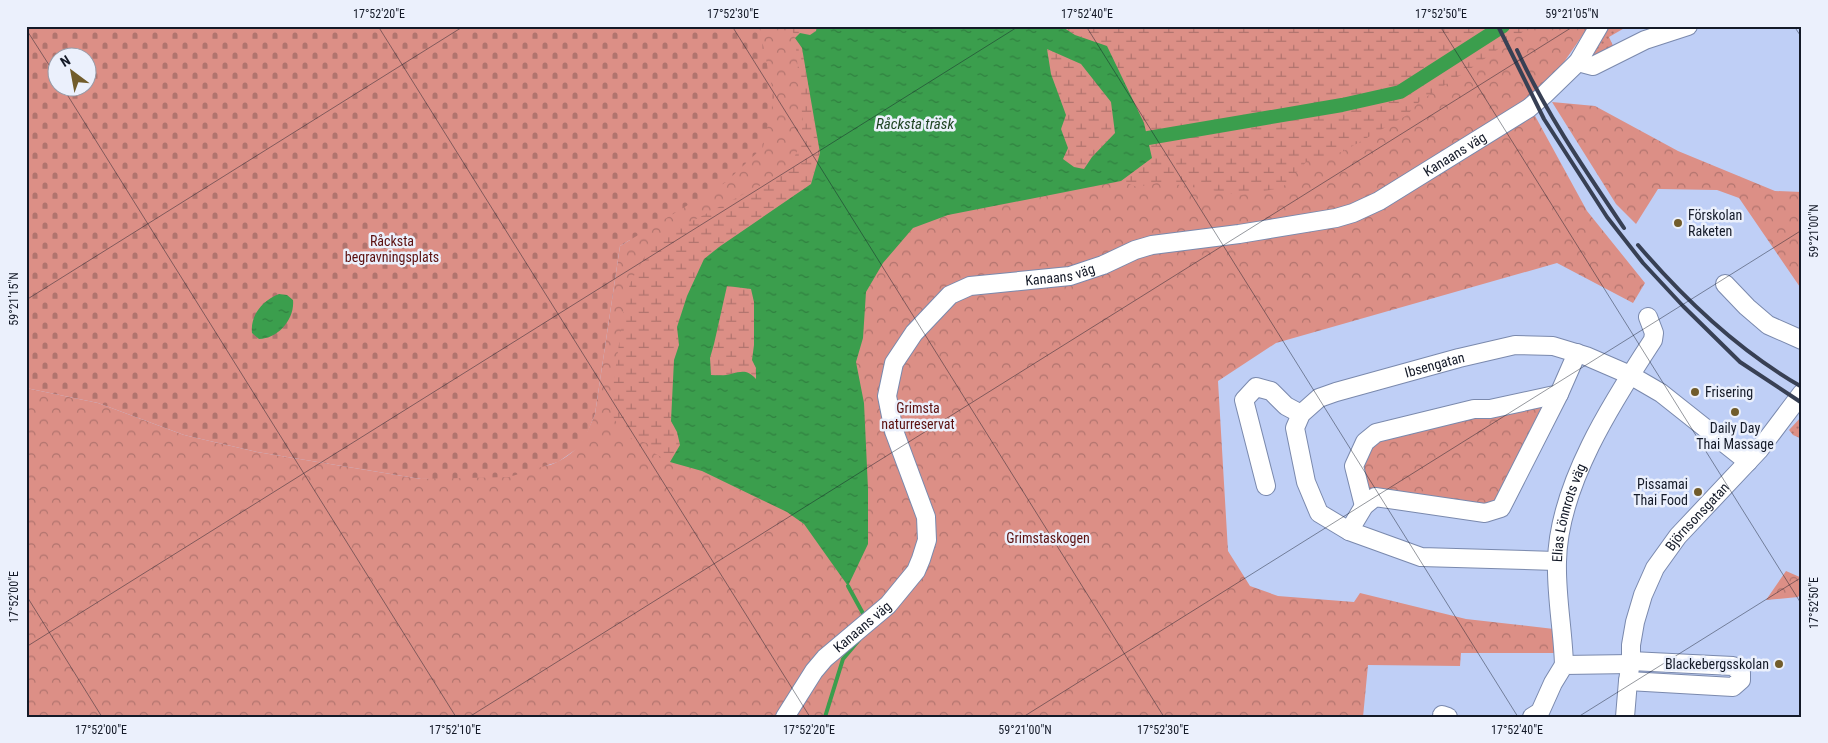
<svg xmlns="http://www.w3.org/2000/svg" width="1828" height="743" font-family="'Roboto Condensed',sans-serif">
<defs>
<pattern id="grass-dots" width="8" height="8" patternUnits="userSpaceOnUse" patternTransform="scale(1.25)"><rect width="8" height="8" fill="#dc8f86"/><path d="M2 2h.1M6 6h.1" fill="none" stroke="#b1746e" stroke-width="1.8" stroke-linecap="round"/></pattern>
<pattern id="forest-crowns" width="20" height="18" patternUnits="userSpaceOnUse" patternTransform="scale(1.25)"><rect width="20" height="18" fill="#dc8f86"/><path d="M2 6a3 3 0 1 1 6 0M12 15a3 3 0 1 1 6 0" fill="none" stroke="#b1746e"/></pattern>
<pattern id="wetland-marsh" width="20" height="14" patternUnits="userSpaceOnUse" patternTransform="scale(1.25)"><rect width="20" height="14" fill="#dc8f86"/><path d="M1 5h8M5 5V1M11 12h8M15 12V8" fill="none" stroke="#b1746e"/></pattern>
<pattern id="cemetery-stones" width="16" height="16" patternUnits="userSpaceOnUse" patternTransform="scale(1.25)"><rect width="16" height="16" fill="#dc8f86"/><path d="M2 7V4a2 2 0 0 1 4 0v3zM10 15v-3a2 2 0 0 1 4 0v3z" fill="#b1746e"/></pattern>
<pattern id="water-ripples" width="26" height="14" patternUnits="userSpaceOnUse" patternTransform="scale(1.25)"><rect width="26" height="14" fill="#3b9e4d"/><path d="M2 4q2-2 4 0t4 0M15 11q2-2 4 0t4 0" fill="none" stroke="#308040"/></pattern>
</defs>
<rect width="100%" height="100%" fill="#bfcff6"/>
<path fill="url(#grass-dots)" d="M1604,26h24l-19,11 6,13 -27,8z
M1802,416v23l-9,-4 -4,-5z"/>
<path fill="url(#forest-crowns)" d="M313,26h1276l-34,49 -27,28 59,108 58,72 -12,20 -76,-40 -281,80 -58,38 10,170 22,35 28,10 76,6 6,-9 106,26 88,10 1,24h-94l-1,13 -92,-1 -5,52h-1337v-329l72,15 86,32 73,17 164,27 129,-14c28,-11 34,-25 45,-51l25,-168 10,-6z
M1552,102l43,4 83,45 97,40 27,1v98l-63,-92 -22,-8 -59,-1 -22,35 -20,-20z
M1546,401l-51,102 -12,2 -119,-14 -5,-25 19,-31z
M1786,571l16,7v14l-4,5 -32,3z"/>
<path fill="url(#wetland-marsh)" d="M791,26h26l-1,5 -6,4 -15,3 7,10 18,105 -9,31 -92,63 -15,12 -17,37 -10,31 2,18 -5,15 -3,61 6,11 3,13 -10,17 -16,-9 -7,-10 -20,-5 -16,-24v-15l15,-103 5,-15 19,-34 25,-17 113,-59 10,-22 5,-25 -8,-86z
M1061,26h470l-61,43 -50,32 -13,14 -65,37 -33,7 -27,29 -42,7 -78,-13 -25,5 -16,-6 31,-23 -45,-111 -32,-12z
M1047,49l34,15 30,38 4,31 -23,24 -8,12 -10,-2 -11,-8 5,-11 -7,-19 5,-14 -15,-41z
M727,286l24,3 3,13v43l-2,15 4,8v11l-14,-8 -13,4h-18l-1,-17 4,-14z"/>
<path fill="url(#cemetery-stones)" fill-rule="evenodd" d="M26,26h733l15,71 -11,50 -37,35 -106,64 -25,168 -9,22 -8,12 -20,14 -49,15 -88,2 -164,-27 -73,-17 -86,-32 -72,-15zM58,58h30v30h-30z"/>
<path fill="url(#water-ripples)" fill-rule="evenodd" d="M817,26h244l14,9 32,11 37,77 8,35 -31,23 -173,34 -35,13 -30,35 -17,29 -3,46 -7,24 8,41 4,86v55l-20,42 -44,-62 -17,-12 -85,-41 -32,-9 10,-17 -3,-13 -6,-11 3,-61 5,-15 -2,-18 10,-31 17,-37 15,-12 92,-63 9,-31 -18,-105 -7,-10 5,-5 10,2 6,-4zM1047,49l34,15 30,38 4,31 -23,24 -8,12 -10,-2 -11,-8 5,-11 -7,-19 5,-14 -15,-41zM727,286l24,3 3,13v43l-2,15 4,8v11c-9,-9 -13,-8 -25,-5 -6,2 -14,1 -20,1l-1,-17 4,-14z
M279,294l8,1 6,5c2,19 -15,39 -34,39l-7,-6c-2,-18 11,-33 27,-39z"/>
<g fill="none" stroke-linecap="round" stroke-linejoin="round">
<path stroke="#3b9e4d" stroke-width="4" d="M848,586l18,33
M825,717l18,-58 16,-19"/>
<path stroke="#3b9e4d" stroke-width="14" d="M1148,138l194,-33 58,-13 103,-66"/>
<defs>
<g id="minor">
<path d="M1578,62l15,4 52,-26 43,-14"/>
<path d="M1725,284l22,23 21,18 34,15"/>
<path d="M1266,486l-22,-86 12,-13 15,4 15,15 15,8"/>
<path d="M1364,506l-10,-40 11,-24 11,-9 98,-24h16l69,-15"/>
<path d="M1349,531l15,-25 11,-9 110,16 16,-5 58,-114 18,-41"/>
<path id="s1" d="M1556,561l-135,-4 -72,-26 -30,-18 -13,-31 -11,-54 6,-14 18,-16 17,-6 123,-34 56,-13 38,1 33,10 44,19 31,18 87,69"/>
<path id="s2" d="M1564,665c-1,-35 -8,-69 -7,-103 1,-76 56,-161 96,-222l1,-7 -6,-16"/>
<path d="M1628,681l105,6 8,-7v-7l-8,-7 -102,-5"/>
<path d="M1442,715l6,2"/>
<path id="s3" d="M785,717l29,-46 11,-13 63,-53 28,-34 5,-12 6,-19 -1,-23 -32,-86 -7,-35 7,-33 20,-30 36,-38 20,-9 100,-10 33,-11 32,-15 17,-5 87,-11 97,-16 17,-5 26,-12 150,-93 15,-13 34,-33 21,-36"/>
<path d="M1532,717l8,-5 13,-29 11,-18 67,-1"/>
<path id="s4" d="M1625,717l3,-36 3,-20v-16l4,-23 8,-27 12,-27 23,-32 81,-86 43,-57"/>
</g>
</defs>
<use href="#minor" stroke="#7a89ad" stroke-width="20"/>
<use href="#minor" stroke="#fff" stroke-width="18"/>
<path stroke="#384054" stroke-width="4" d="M1498,26l46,93 63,98 36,46 40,43 57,56 62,41
M1517,50c29,63 68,120 107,178
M1638,245c47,55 101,106 164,142"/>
</g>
<path fill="none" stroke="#141a28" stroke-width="1" stroke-opacity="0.45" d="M378,26l432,691M732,26l432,691M1086,26l432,691M1440,26l362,579M1794,26l8,12M26,29l32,50M63,88l393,629M26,300l438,-274M26,595l76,122M26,647l993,-621M469,717l1105,-691M1023,717l779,-487M1578,717l224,-140"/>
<g fill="#715c2b" stroke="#ebf0fc" stroke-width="2">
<circle cx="1678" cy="223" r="5"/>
<circle cx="1695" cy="392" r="5"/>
<circle cx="1735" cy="412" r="5"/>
<circle cx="1698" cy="492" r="5"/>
<circle cx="1779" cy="664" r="5"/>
</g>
<g text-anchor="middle" stroke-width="5" stroke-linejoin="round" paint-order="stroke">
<g font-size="14" fill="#141a28" stroke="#ebf0fc">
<text dy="5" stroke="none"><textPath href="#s3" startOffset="1035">Kanaans väg</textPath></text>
<text dy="5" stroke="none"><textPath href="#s3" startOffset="616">Kanaans väg</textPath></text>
<text dy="5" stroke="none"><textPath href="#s1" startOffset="495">Ibsengatan</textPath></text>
<text dy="5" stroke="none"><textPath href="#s2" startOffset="154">Elias Lönnrots väg</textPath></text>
<text dy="5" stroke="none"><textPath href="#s4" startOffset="220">Björnsonsgatan</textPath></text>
<text dy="5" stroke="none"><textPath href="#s3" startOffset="120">Kanaans väg</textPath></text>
</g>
<g font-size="14" fill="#141a28" stroke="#ebf0fc" text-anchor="start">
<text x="1688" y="220">Förskolan<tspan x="1688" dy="16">Raketen</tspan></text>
<text x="1705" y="397">Frisering</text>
<text x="1735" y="433" text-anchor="middle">Daily Day<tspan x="1735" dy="16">Thai Massage</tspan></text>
<text x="1688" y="489" text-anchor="end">Pissamai<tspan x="1688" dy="16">Thai Food</tspan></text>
<text x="1769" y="669" text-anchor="end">Blackebergsskolan</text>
</g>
<g font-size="14" fill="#5b100f" stroke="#ebf0fc">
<text x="392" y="246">Råcksta<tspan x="392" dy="16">begravningsplats</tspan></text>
<text x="918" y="413">Grimsta<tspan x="918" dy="16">naturreservat</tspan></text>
<text x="1048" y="543">Grimstaskogen</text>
</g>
<g font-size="15" font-style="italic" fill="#1e4423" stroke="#ebf0fc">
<text x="915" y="129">Råcksta träsk</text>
</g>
</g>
<rect width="1828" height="743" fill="none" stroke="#ebf0fc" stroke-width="55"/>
<g transform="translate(72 72) rotate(328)"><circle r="24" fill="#ebf0fc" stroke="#959aa7"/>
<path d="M0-4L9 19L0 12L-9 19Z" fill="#715c2b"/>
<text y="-8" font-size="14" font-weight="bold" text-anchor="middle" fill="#141a28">N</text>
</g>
<rect x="28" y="28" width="1772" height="688" fill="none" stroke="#141a28" stroke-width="2"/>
<g font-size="12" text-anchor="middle" fill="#141a28">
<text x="379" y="18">17°52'20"E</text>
<text x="733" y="18">17°52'30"E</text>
<text x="1087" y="18">17°52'40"E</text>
<text x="1441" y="18">17°52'50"E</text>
<text x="1572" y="18">59°21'05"N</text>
<text transform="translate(1814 231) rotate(-90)" y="4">59°21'00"N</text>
<text transform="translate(14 299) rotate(-90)" y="4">59°21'15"N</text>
<text transform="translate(14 597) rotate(-90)" y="4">17°52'00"E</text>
<text transform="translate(1814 603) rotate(-90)" y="4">17°52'50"E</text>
<text x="101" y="734">17°52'00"E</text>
<text x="455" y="734">17°52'10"E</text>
<text x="809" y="734">17°52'20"E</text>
<text x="1025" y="734">59°21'00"N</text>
<text x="1163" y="734">17°52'30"E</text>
<text x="1517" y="734">17°52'40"E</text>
</g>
</svg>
